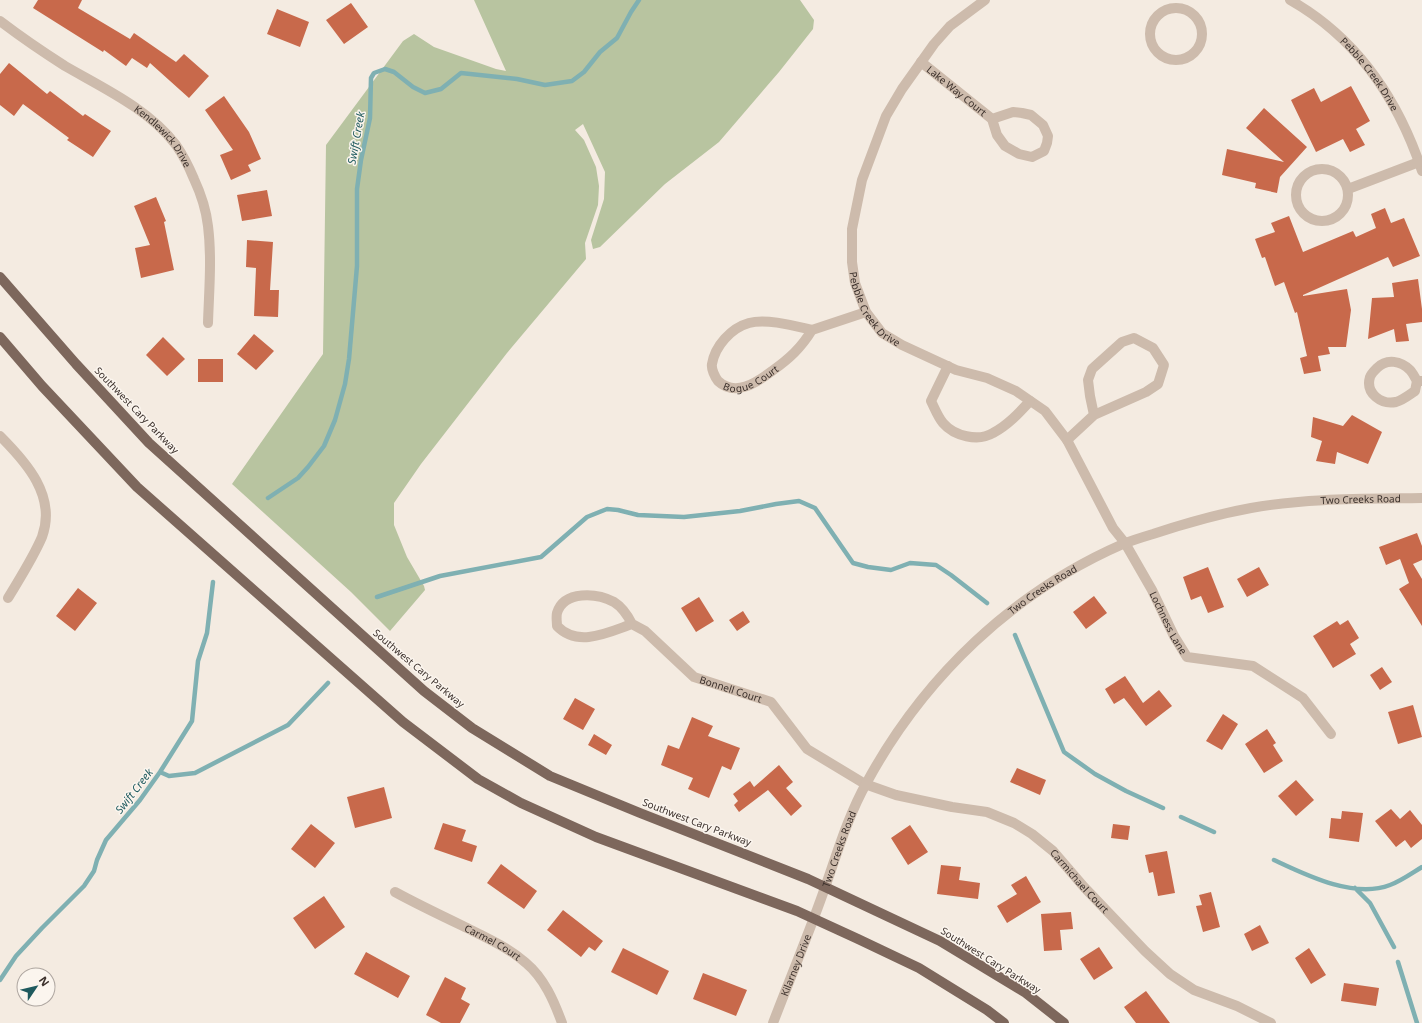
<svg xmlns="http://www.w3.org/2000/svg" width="1422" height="1023" font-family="'Noto Sans',sans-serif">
<rect width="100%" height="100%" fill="#f4ebe1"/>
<path fill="#b8c4a0" d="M474,0h326l14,20 -1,9 -34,43 -60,70 -54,42 -65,63 -7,2 -2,-9 13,-41 1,-27 -22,-48 -8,6 9,10 12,27 3,19 -1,19 -13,38 1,16 -79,94 -86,111 -27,39v22l13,32 17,29 1,4 -35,41 -39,-39 -119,-108 91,-130 3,-209 77,-104 11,-7 20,13 62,22 10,2z"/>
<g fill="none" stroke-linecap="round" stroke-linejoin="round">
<path stroke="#7fb0b2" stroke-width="4.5" d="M268,498l30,-20 10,-11 16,-21 11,-26 10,-36 4,-25 8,-93v-77l4,-29 9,-42 1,-40 3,-5 11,-4 9,3 19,15 12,6 16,-4 20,-16 56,6 28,6 27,-4 12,-9 16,-20 17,-14 14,-26 8,-12
M377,597l63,-21 101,-19 46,-40 20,-8 11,1 20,5 46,2 56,-6 36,-7 23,-3 16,7 38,55 15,4 23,3 19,-7 26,2 15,10 36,28
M1015,635l49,117 31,22 31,17 37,17
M160,772l9,4 26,-3 93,-48 40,-42
M1181,817l33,15
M1274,860c32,15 80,39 116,25 11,-4 22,-12 32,-18
M1355,888l15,15 24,44
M1398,962l19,61
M0,980l16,-24 26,-28 42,-42 10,-15 3,-11 9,-20 34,-40 20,-28 32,-51 6,-60 9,-28 6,-51"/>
</g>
<path fill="#c8694b" d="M38,0h44l-4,8 52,31 4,-6 42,29 8,-8 25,22 -20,22 -39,-35 -3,5 -15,-10 -6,8 -22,-16 -1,2 -70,-44z
M351,3l17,24 -24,17 -18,-24z
M277,9l32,13 -9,25 -33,-13z
M9,63l38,31 3,-3 33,25 2,-2 26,17 -18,26 -26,-17 2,-2 -46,-34 -9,12 -14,-11v-31z
M1351,86l19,35 -14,8 9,16 -15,7 -7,-13 -27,13 -25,-52 23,-12 7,14z
M224,96l25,36 12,27 -13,6 3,6 -20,9 -11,-25 13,-5 -28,-40z
M1264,108l43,39 -27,30 -3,16 -22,-5 1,-5 -34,-8 5,-26 57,13 -38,-34z
M267,190l5,26 -30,5 -5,-26z
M156,197l10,24 -2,1 10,48 -33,8 -6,-30 15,-3 -16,-39z
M1385,208l6,15 13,-5 16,38 -27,11 -5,-10 -85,38v1l44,-7 4,21 -5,37h-18l2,7 -12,2 3,15 -17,3 -4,-16 7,-2 -10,-44 -2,1 -11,-31 -9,4 -10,-29 -3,1 -7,-19 20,-7 -4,-9 18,-7 14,36 50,-21 3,6 20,-9 -5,-14z
M247,240l26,2 -3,48h9l-1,27 -24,-1 2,-48 -10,-1z
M1418,279l4,30v13l-16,2 3,17 -13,1 -2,-13 -26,10 4,-41 22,-1 -2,-14z
M254,334l20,17 -18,19 -19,-16z
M163,337l22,22 -18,17 -21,-21z
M198,359h25v23h-25z
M1352,415l30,17 -14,32 -31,-12 -2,12 -19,-3 6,-20 -11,-4 2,-20 30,9z
M1417,533l5,13v14l-9,4 9,15v47l-23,-37 10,-6 -9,-24 -14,6 -7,-18z
M1208,567l16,40 -16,6 -7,-17 -10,4 -8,-23z
M1259,567l10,18 -22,12 -10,-18z
M78,588l19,15 -22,28 -19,-15z
M1094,596l13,17 -21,16 -13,-17z
M699,597l15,24 -18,11 -15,-24z
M743,611l7,11 -13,9 -8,-11z
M1348,620l11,18 -9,6 6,10 -23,14 -20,-32 24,-15 3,4z
M1382,667l10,15 -12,8 -10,-15z
M1125,676l18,27 16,-13 13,16 -26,20 -22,-28 -10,6 -9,-15z
M575,698l20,11 -12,21 -20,-11z
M1413,705l9,32 -24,7 -10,-32z
M1223,714l15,10 -16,26 -16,-9z
M692,717l21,9 -5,10 32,12 -9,22 -9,-4 -13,32 -21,-9 5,-11 -32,-13 7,-20 11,4z
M1267,729l9,14 -3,2 10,16 -19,12 -19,-29z
M594,734l18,11 -6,10 -18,-10z
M779,765l14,17 -7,6 16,18 -11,10 -23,-26 -29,22 -5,-7 4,-4 -5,-7 17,-13 4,6z
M1017,768l29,12 -6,15 -30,-13z
M1296,780l18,20 -18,16 -18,-20z
M384,787l8,31 -37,10 -8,-31z
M1391,809l9,10 10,-9 12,15v14l-11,9 -6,-8 -9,7 -21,-26z
M1342,811l21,2 -4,29 -30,-4 2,-20 10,1z
M443,823l23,7 -4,11 15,5 -5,16 -38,-13z
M311,824l24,19 -20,25 -24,-19z
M1113,824l17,2 -2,14 -17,-2z
M910,825l18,27 -20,13 -17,-27z
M1167,851l8,42 -17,3 -5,-24 -4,1 -4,-18z
M501,864l36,27 -13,18 -37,-26z
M941,865l20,2 -2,13 21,3 -2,16 -41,-5z
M1026,876l15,26 -34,21 -10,-17 20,-12 -6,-9z
M1211,892l9,35 -17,5 -7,-26 6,-1 -3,-10z
M324,896l21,31 -30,22 -22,-31z
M563,910l40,31 -8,10 -6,-4 -8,10 -34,-27z
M1071,912l2,17 -13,1 2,20 -18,1 -3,-37z
M1260,925l9,18 -17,8 -8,-17z
M1099,947l14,21 -19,12 -14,-21z
M623,948l46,23 -12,24 -46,-23z
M1309,948l17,27 -15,9 -16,-26z
M366,952l44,24 -12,22 -44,-24z
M703,973l44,17 -11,26 -43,-17z
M445,977l21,11 -5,11 9,5 -10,19h-19l-15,-8z
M1344,983l35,5 -3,18 -35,-5z
M1146,991l24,32h-34l-12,-16z"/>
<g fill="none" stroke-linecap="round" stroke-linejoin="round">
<g stroke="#cdbbac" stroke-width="10">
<path id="s1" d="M985,0l-35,26 -16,18 -32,45 -16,27 -24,64 -10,49v33l3,21 11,29 16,21 20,12 54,25 31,8 29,13 29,20 22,29 46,88 12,15 27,47 22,46 13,21 66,9 50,32 28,36"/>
<path id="s2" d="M1290,0c67,38 108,99 132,171"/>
<circle cx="1176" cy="34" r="26"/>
<path id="s3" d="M0,21c21,16 43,31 65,45 38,22 84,43 111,79 7,10 13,22 18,34 7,15 12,30 14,47 4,32 1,65 0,97"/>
<path id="s4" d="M921,62l71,57 5,16 8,11 14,8 13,3 12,-6 3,-8 1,-7 -5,-11 -12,-10 -9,-2 -9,-1 -21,7"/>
<circle cx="1322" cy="195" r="26"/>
<path d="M1348,189l71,-27"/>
<path id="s5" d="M812,330c-17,-4 -46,-12 -63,-7 -18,5 -34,23 -37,41 -1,5 3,13 6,17 17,16 38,2 54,-10 17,-12 29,-23 40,-41l54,-18"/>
<path d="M948,366l-17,35c4,8 7,16 12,22 11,13 35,19 50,10 15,-8 26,-20 37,-32"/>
<path d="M1417,381c-2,-3 -4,-8 -7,-11 -9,-9 -23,-12 -33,-2 -2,2 -6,6 -7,9 -5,17 12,28 26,25 7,-2 13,-7 19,-11l2,-10h5"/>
<path d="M0,436c26,26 57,60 42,101 -9,21 -22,41 -34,61"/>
<path d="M1067,440l27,-25 52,-23 12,-8 6,-19 -11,-17 -19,-10 -12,4 -30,27 -4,11 2,16 4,19"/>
<path id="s6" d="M632,624c-4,-8 -10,-17 -18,-22 -17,-9 -50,-12 -57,11 -1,4 0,9 0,13 21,22 52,6 75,-2l13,7 49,46 77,25 36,47 58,35 31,11 56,12 35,5 27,11 18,11 21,17 31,36 61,64 25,23 24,16 43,16 34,17"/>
<path id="s7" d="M395,892c22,12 45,23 68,34 22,11 45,21 63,37 18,15 28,38 36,60"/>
<path id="s8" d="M773,1023c15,-39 31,-78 45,-116 16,-42 27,-86 49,-125 57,-105 146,-190 256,-238 10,-4 20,-7 30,-10 33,-11 65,-20 98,-26 56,-10 114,-9 171,-10"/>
</g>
<path stroke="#7d675c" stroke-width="10" d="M0,277l76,87 73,79 275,248 48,37 78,48 90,37 168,66 132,62 86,52 38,30
M0,337l42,49 95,101 266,235 75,57 43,24 75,34 201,74 61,28 61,29 68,42 17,13"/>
</g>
<g text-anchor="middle" stroke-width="3" stroke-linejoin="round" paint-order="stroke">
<g font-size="10" fill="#3b302b" stroke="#fbf5ee">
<text dy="4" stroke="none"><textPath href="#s2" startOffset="110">Pebble Creek Drive</textPath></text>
<text dy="4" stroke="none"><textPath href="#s4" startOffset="46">Lake Way Court</textPath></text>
<text dy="4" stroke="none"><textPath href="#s3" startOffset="201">Kendlewick Drive</textPath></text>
<text dy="4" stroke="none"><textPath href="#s1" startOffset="360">Pebble Creek Drive</textPath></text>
<text dy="4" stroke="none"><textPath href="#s5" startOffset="177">Bogue Court</textPath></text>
<text transform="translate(137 410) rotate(46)" y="4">Southwest Cary Parkway</text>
<text dy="4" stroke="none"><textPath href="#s8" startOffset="858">Two Creeks Road</textPath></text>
<text dy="4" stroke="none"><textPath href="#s8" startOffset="522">Two Creeks Road</textPath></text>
<text dy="4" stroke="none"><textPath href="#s1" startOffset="812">Lochness Lane</textPath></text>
<text transform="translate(419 668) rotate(40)" y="4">Southwest Cary Parkway</text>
<text dy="4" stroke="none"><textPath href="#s6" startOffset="308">Bonnell Court</textPath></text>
<text transform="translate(697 822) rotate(21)" y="4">Southwest Cary Parkway</text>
<text dy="4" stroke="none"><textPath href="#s8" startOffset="186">Two Creeks Road</textPath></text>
<text dy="4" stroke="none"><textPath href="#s6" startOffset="720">Carmichael Court</textPath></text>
<text dy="4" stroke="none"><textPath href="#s7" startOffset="110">Carmel Court</textPath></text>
<text transform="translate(991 960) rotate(32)" y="4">Southwest Cary Parkway</text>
<text dy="4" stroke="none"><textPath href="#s8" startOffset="62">Kilarney Drive</textPath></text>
</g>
<g font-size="11" font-style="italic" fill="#1f5a5e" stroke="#fbf5ee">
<text transform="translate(356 138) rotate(-80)" y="4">Swift Creek</text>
<text transform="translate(134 791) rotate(-52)" y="4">Swift Creek</text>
</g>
</g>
<g transform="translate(36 987) rotate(55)"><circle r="19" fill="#fbf5ee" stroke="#aea6a0"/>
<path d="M0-3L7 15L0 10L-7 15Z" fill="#1f5a5e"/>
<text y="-6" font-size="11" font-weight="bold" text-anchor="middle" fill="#3b302b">N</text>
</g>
</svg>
